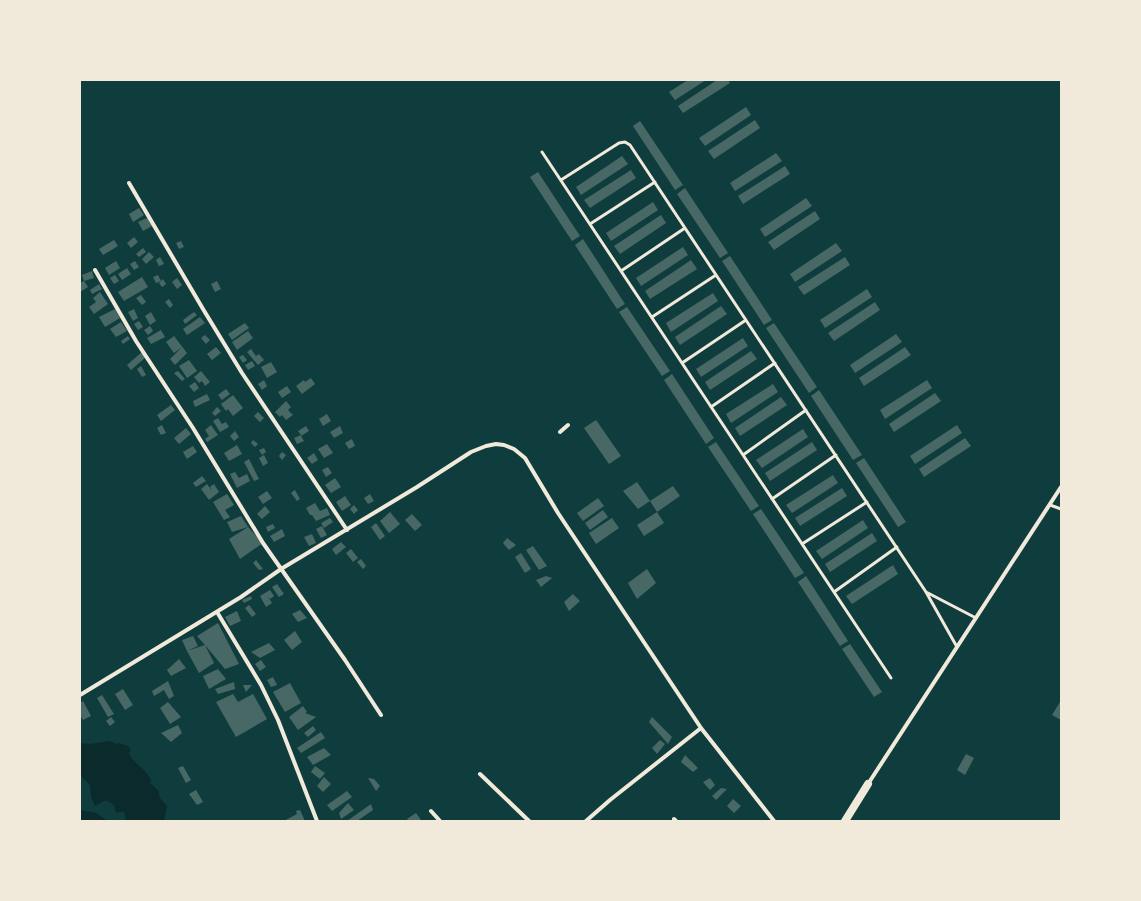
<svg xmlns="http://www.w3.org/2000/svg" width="1141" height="901" font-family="Arial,sans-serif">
<rect width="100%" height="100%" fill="#0f3d3e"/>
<path fill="#0a2a2b" d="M110,741l6,3 3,-1 9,3 3,4 -2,3c4,11 16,14 22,27l-1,3 8,7 2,8 7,8 -3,15h-38l-2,-10 -8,2 -2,-8 -8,-5 -11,6 -4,-9 -1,-12 -10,-10v-32l11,1z
M80,810l16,3 12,8h-28z"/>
<path fill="#486865" d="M688,80h18l-31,20 -6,-8z
M717,80h11l2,3 -47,30 -5,-7z
M746,107l5,8 -46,31 -6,-8z
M755,120l5,8 -46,31 -6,-8z
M640,121l43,64 -8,5 -42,-64z
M776,153l6,8 -47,30 -5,-8z
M622,156l6,8 -47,31 -5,-8z
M785,166l5,8 -47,30 -5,-8z
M631,170l5,8 -46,30 -6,-8z
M538,172l42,64 -8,5 -42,-64z
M685,188l43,65 -8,5 -43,-64z
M806,198l6,8 -47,31 -5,-8z
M653,202l5,8 -47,31 -5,-8z
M139,208l5,7 -11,7 -4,-8z
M815,211l5,8 -46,31 -6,-8z
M661,215l5,8 -46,31 -6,-8z
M147,218l5,8 -9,5 -5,-9z
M134,237l4,5 -7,6 -4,-5z
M583,239l42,65 -8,5 -42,-64z
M114,240l4,6 -15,9 -4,-6z
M181,241l3,6 -5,2 -3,-6z
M836,243l6,8 -47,31 -5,-8z
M683,247l5,8 -47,31 -5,-8z
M143,248l3,4 -7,5 -3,-3z
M149,252l5,5 -8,7 -4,-5z
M730,256l42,64 -8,5 -42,-64z
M160,257l4,7 -5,2 -3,-6z
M845,257l5,8 -46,30 -6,-8z
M691,260l6,9 -47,30 -5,-8z
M116,261l4,7 -11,7 -4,-7z
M135,261l4,6 -5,3 -4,-6z
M127,268l4,6 -9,6 -4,-6z
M92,271l2,7 -10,3 4,6 -8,5v-9l4,-2 -2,-6z
M115,275l4,6 -5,3 -4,-6z
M158,275l3,6 -5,2 -3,-6z
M142,277l6,10 -24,14 -6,-9z
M177,278l5,7 -5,4 -5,-7z
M163,279l3,5 -4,3 -3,-4z
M217,281l4,8 -6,3 -4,-8z
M99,284l3,5 -10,5 -2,-4z
M867,289l5,8 -47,31 -5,-8z
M100,292l8,12 -14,10 -5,-7 7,-5 -3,-4z
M713,293l5,8 -47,31 -5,-9z
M141,295l5,7 -4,3 -6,-7z
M169,299l4,6 -3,3 -5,-6z
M875,302l5,8 -46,31 -6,-8z
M721,306l6,8 -47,31 -5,-8z
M627,307l43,64 -8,5 -43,-64z
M115,309l5,9 -15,9 -6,-10z
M134,309l4,9 -5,3 -5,-9z
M151,312l5,9 -6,4 -5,-9z
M194,312l3,3 -12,9 -2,-4z
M200,317l5,6 -18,12 -4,-6z
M139,321l4,6 -5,3 -4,-6z
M121,322l6,9 -11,6 -6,-8z
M245,323l4,5 -17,12 -4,-6z
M774,323l43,64 -8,6 -43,-65z
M150,326l3,5 -5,4 -4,-5z
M161,330l4,7 -14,7 -4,-6z
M248,331l5,7 -16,12 -5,-8z
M896,334l6,8 -47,31 -5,-8z
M205,335l5,5 -4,4 -5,-6z
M128,336l2,3 -7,5 -2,-3z
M174,336l13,17 -12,12 -5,-6 12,-12 -8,6 -8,-11z
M743,338l5,8 -47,31 -5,-8z
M216,347l5,6 -9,7 -5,-6z
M905,347l6,8 -47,31 -5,-8z
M251,349l5,7 3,-2 5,6 -6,5 -11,-13z
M751,351l6,8 -47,31 -5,-8z
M142,352l4,5 -15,13 -4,-5z
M243,355l4,5 -4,3 -4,-6z
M189,360l8,11 -10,7 -8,-12z
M252,361l3,5 -7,4 -3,-5z
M271,362l6,10 -10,6 -6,-11z
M141,366l5,9 -4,2 -5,-8z
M178,371l7,8 -3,2 -8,-8z
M201,371l9,11 -5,4 -3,-5 -3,2 -5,-6z
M672,374l42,64 -8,6 -42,-64z
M311,378l4,6 -13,10 -6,-8 8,-6 1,2z
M264,380l3,6 -5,4 -4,-6z
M927,380l5,8 -47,31 -5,-9z
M195,382l4,6 -5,4 -5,-6z
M773,384l5,8 -47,31 -5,-9z
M287,386l4,6 -9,6 -4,-6z
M226,389l4,5 -8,6 -4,-5z
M819,390l43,65 -9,5 -42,-64z
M935,393l6,8 -47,31 -5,-8z
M207,394l3,6 -15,7 -2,-6z
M233,395l10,13 -10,8 -5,-7 -2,2 -5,-7z
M781,397l6,8 -47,31 -5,-8z
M286,401l5,6 -3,3 5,5 -7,5 -4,-5 -2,2 -5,-5z
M171,405l4,5 -14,11 -4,-6z
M217,407l4,4 -6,5 -3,-3z
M258,412l6,6 -4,4 -6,-6z
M327,414l4,7 -8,5 -4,-7z
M218,418l4,6 4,-2 3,5 -9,5 -7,-11z
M596,420l25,36 -12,8 -25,-36z
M162,425l4,8 -5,2 -4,-7z
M211,425l7,10 -11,7 -2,-3 4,-3 -4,-6z
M957,425l5,8 -47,31 -5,-8z
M306,426l3,5 -8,5 3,5 -7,3 -3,-6 7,-3 -3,-4z
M340,426l3,7 -9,5 -4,-6z
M186,428l5,6 -12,10 -5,-6z
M803,429l5,8 -46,31 -6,-8z
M235,431l4,6 -5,4 -4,-5z
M965,438l6,8 -47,31 -5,-8z
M352,439l3,7 -6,3 -4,-6z
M253,440l5,4 -3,3 -4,-4z
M716,442l43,64 -8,5 -43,-64z
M812,442l5,8 -47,31 -5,-8z
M327,444l6,9 -9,5 -6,-9z
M237,445l5,9 -13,7 -5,-8z
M193,446l4,6 -10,7 -4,-7z
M264,448l2,4 -4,3 -3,-5z
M282,452l4,3 -4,5 -3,-4z
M314,453l4,7 -6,4 -5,-6z
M264,455l4,8 -5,3 -4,-8z
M864,458l42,64 -8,5 -42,-64z
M249,459l10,20 -5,2 -10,-19z
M328,467l4,6 -6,4 -4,-7z
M235,472l4,6 8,-4 3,7 -13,7 -7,-14z
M833,475l5,8 -46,30 -6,-8z
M202,476l4,5 -10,6 -3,-4z
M335,478l6,9 -10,6 -6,-8z
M637,482l13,19 -12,8 -15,-18z
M207,484l6,8 -3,-5 4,-3 5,8 -10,8 -8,-11z
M673,486l7,10 -23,16 -7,-11z
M842,488l5,8 -47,30 -5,-8z
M295,490l5,9 -3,2 -6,-8z
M267,491l5,7 -9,6 -5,-7z
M227,494l7,11 -9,5 5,7 -6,3 -11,-18z
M370,494l4,7 -6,3 -4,-6z
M345,496l6,9 -9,6 -6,-9z
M598,498l6,8 -21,15 -6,-8z
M315,503l5,8 7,-3 3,7 -14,6 -4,-6h-2l-4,-7z
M354,505l4,5 -4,4 -4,-5z
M265,506l5,6 -8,7 -5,-5z
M761,509l43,64 -9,5 -42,-64z
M603,510l5,7 -18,13 -5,-7z
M390,512l10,12 -11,9 -9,-12z
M657,512l7,11 -20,13 -7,-11z
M412,514l10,11 -7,6 -10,-11z
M241,516l7,11 15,16 -23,16 -11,-20 19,-12 -16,5 -5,-10z
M330,518l3,4 -9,6 -3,-5z
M612,518l7,10 -23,16 -7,-11z
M863,520l5,8 -46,31 -6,-8z
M376,523l9,13 -5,4 -9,-13z
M273,524l2,4 -7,4 -2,-5z
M322,526l5,9 -6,3 -5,-9z
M282,529l3,7 -11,6 -4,-6z
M872,533l5,8 -47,31 -5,-8z
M312,534l4,9 -7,3 -5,-9z
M507,538l9,7 -7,5 -6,-7z
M341,542l5,5 -10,8 -4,-6z
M533,546l14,20 -8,4 -13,-20z
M351,549l7,9 -5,4 -7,-9z
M521,553l10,16 -6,4 -10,-16z
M361,559l5,7 -3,3 -6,-7z
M256,560l7,9 -4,1 -6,-7z
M893,565l5,9 -46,30 -6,-8z
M647,569l9,14 -19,16 -9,-16z
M546,576l6,2 -11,9 -5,-7z
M806,576l42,65 -8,5 -42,-64z
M277,584l7,10 -5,3 -7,-10z
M270,590l4,6 -4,3 -3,-4 5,8 -6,4 -6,-11z
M573,594l7,7 -11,10 -5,-9z
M251,596l1,3 -8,4 -2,-3z
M249,605l7,9 -4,3 -7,-9z
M300,610l7,8 -9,4 -6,-8z
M237,611l4,10 -11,5 -5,-9z
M218,623l21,41 -14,5 -20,-24 9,18 -15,10 -12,-22 18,-6 -8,-9z
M295,631l7,11 -10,8 -8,-10z
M193,636l5,10 -11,5 -5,-11z
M269,643l6,7 -15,8 -9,-6z
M850,644l32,48 -8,5 -32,-48z
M179,659l7,9 -15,8 -4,-6z
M261,660l5,7 -6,4 -5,-7z
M218,669l8,10 -17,10 -6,-13z
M273,677l4,8 -6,2 -4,-7z
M168,681l6,15 -5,3 -5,-9 -10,6 -2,-5z
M234,682l1,7 -17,5 -3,-5z
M290,683l11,20 -16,9 -12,-20z
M243,685h9l-6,7z
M123,689l10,16 -8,5 -10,-16z
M233,694l5,8 15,-8 14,25 -31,18 -20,-35z
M102,695l12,19 -6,3 -11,-19z
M83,701l8,15 -8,4 -3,-5v-12z
M168,702l13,15 -11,7 -10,-16z
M1060,702l1,1v17l-9,-5z
M303,706l4,6 -2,1 11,4 -18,13 -9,-13z
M111,717l4,5 -5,4 -4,-5z
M652,717l20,20 -4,7 -19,-22z
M178,725l4,8 -11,9 -10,-9z
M313,726l3,4 -8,7 -4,-4z
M321,732l4,6 -24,15 -4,-5z
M660,740l5,4 -8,10 -5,-6z
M324,748l7,7 -18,10 -6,-8z
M966,754l8,4 -9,17 -8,-5z
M685,755l13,13 -5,4 -12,-10z
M183,766l8,14 -5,3 -8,-15z
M315,766l10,7 -5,6 -9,-7z
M324,777l7,7 -8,8 -6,-6z
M368,778l6,1 6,7 -4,5z
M710,778l5,7 -5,5 -7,-8z
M721,788l6,1 -11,11 -4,-4z
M196,790l7,12 -6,3 -8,-11z
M347,791l5,6 -20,14 -5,-6z
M733,799l8,7 -7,7 -7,-7z
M348,803l6,7 -13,9 -2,-6z
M371,804l2,6 -16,11h-10z
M300,810l5,11h-21l13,-7 -1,-3z
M416,813l5,7 -2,1h-10l-2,-2z"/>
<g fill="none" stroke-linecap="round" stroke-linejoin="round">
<path stroke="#f1e9da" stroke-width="3" d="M542,152l349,526
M561,180l58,-37 6,-1 5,3 296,447 31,55
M590,224l65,-42
M621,271l64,-43
M652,317l64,-42
M682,363l64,-43
M711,407l64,-44
M743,455l63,-45
M772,499l64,-44
M1050,505l11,4
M802,544l65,-42
M834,592l63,-45
M926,592l50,26"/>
<path stroke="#f1e9da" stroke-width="4" d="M129,183l74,126 39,64 105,157
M95,270l41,71 57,87 70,115 82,117 36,55
M560,432l8,-7
M217,612l44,73 17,35 39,101
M80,695l161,-98 40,-28 136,-82 54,-35 15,-6 10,-2 8,1 10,4 11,9 33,55 143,215 73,93
M480,774l49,47
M868,784l193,-297
M431,811l9,10
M674,819l2,2
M586,821l24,-21 91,-72"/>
<path stroke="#f1e9da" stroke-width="8" d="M845,821l23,-37"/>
</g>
<rect width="1141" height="901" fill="none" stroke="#f1e9da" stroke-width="162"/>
</svg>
